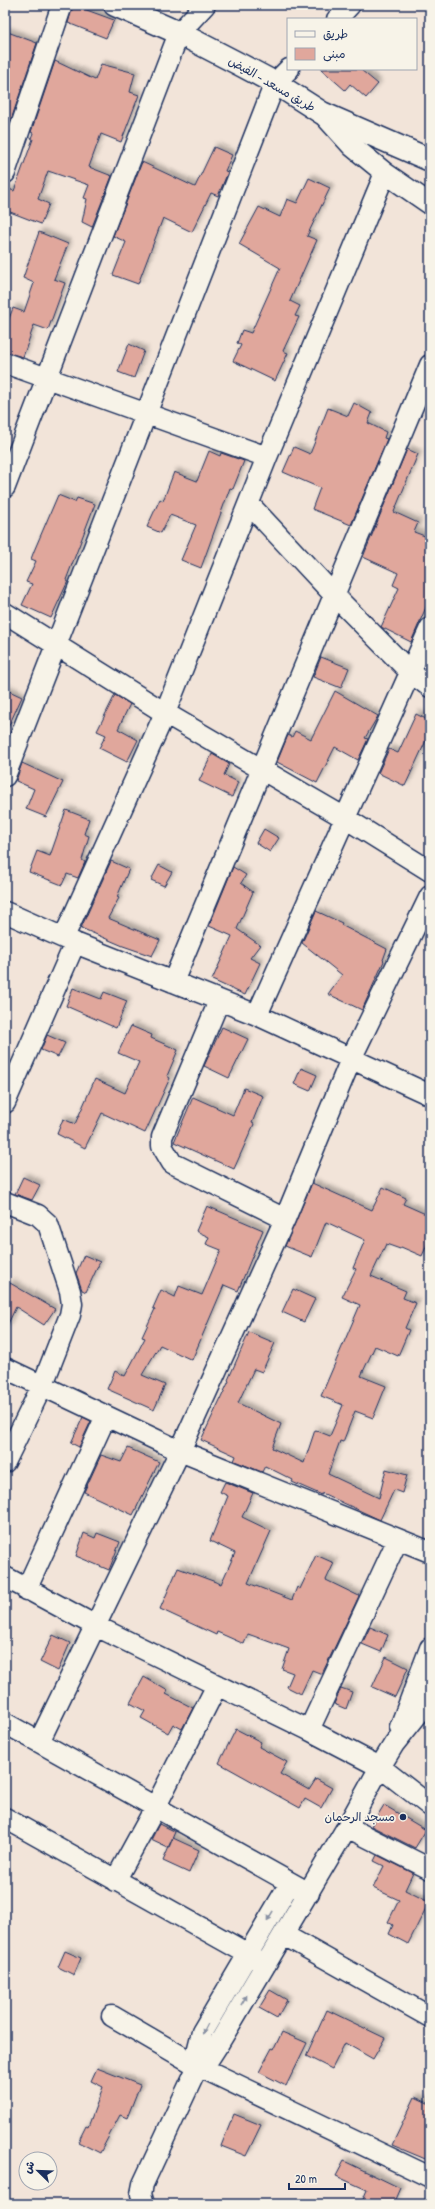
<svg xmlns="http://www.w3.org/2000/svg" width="435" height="2209" font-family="'Patrick Hand','Playpen Sans Arabic',sans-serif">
<defs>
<filter id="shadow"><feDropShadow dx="3.5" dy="-3.5" stdDeviation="2" flood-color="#0004"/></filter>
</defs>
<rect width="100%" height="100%" fill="#f2e4d9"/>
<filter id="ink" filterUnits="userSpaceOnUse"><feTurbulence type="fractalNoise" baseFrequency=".025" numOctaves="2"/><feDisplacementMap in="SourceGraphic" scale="8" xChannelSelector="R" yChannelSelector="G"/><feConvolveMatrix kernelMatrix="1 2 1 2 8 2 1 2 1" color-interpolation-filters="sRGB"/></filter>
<g filter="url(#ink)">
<path fill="#e0a79c" stroke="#1b2f5e" filter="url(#shadow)" d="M73,5l41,15 -8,18 -38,-15z
M5,31l32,12 -27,80 -5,-2z
M55,61l40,19 6,-16 34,9 -5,19 9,3 -18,47 -20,-8 -12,33 23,9 -20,51 -10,-5 5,-23 -3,-1 5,-13 -41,-14 -10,28 11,5 -8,20 -36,-14v-11l4,-10 5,2 19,-52 -2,-1 2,-5 -2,-1z
M321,69h41l-1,1 17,14 -12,14 -16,-14 -5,6z
M214,147l18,8 -7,16 3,1 -10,24 -7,-3 -19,39 -29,-14 -25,66 -25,-9 13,-33 -13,-6 29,-74 53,25z
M309,178l21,10 -23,48 10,4 -27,61 10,5 -5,10 4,1 -16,34 5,2 -13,28 -42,-20 8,-16 -4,-2 5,-13 9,3 29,-65 -41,-24 20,-37 21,10 7,-18 10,4z
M39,232l29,12 -14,35 11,4 -17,47 -14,-5 -11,32 -18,-5v-23l8,-21 11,4 10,-29 -11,-5z
M129,344l15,7 -10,27 -16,-6z
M354,403l18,10 -4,10 18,9 -2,6 3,1 -36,86 -39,-16 8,-21 -37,-16 11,-25 16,7 18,-46 20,8z
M407,449l11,5 -24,58 24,11 -4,9 16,6v60l-19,44 -30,-15 18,-39 -6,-3 5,-12 -35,-16z
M209,451l11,5 1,-3 23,8 -11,28 -3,-1 -29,80 -20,-8 15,-35 -26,-10 -9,18 -14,-6 13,-28 3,2 11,-29 23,9z
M58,495l17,7 2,-4 18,6 -29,76 2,1 -17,37 -29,-13 10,-21 -6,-2 10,-21 -5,-2 3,-8z
M321,657l28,11 -8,20 -28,-11z
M5,689l17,8 -17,37z
M335,691l43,25 -13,22 3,1 -10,21 -23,-13 -18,36 -40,-21 11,-27 4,2 3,-6 16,8z
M115,695l15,9 -12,25 20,11 -11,22 -28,-14 7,-13 -9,-4z
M416,714l14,7v11l-25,54 -27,-13 11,-24 9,4z
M212,754l17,10 -5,11 14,7 -6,15 -33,-16z
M22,763l41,19 -17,35 -20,-8 8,-20 -18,-8z
M66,810l23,9 -5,15 5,2 -7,24 3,2 -7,16 -11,-4 -5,11 -33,-13 8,-21 13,5z
M264,829l15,9 -9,14 -14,-9z
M111,861l18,8 -12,28 2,1 -11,20 52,22 -8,16 -29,-10 -42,-18z
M159,865l13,7 -8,14 -13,-6z
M233,867l13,8 -5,8 12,9 -16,37 23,16 -10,13 10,5 -15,32 -33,-15 20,-44 -23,-10z
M316,911l26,12 -1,2 46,24 -4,11 1,1 -22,49 -34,-16 14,-19 -40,-32z
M73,988l28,11 3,-7 23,9 -11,27 -50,-22z
M131,1026l21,9 -1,3 27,12 -11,26 3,2 -25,55 -43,-20 -17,35 -28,-14 6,-15 12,5 20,-45 30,14 14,-31 -21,-9z
M222,1027l26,12 -19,39 -25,-12z
M47,1035l18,8 -7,14 -17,-7z
M301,1068l16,7 -7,16 -16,-7z
M244,1088l19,8 -11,27 2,1 -20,45 -60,-27 19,-45 40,18z
M23,1177l17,8 -8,15 -17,-6z
M312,1183l60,27 11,-23 23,11 -3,6 27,12v22l-8,18 -21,-9 -1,2 -14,-5 -15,32 35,15 -3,7 13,5 -11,25 4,2 -11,26 -23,-10 -14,30 25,10 -13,32 -18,-7 -12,31 -3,-1 -12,33 51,24 7,-29 21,6 -5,18 -8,-3 -14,30 -58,-27v2l-30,-13 1,-2 -28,-14 -3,6 -28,-11 2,-5 -35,-16 28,-59 -1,-1 21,-48 26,11 -13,29 -8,-3 -16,34 43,21 -9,24 32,15 11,-33 15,6 13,-31 -22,-9 39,-91 -18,-8 14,-28 -3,-1 12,-28 -39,-18 -14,35 -27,-11z
M207,1206l56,24 -25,61 -14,-6 -32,75 -32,-15 -18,30 23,10 -11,25 -47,-21 8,-18 10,5 20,-38 -3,-1 13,-28 -2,-1 8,-18 14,7 4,-11 23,9 19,-45 -15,-6 3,-7 -13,-6z
M84,1255l16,7 -14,30 -4,-2 -6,-17z
M10,1283l45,26 -11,16 -28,-18 -11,23v-36z
M293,1289l22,10 -11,23 -22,-10z
M83,1417l8,4 -12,26 -8,-4z
M128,1448l31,14 -26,53 -49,-23 17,-37 20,7z
M225,1482l28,11 -11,24 29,14 -23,52 44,17 5,-13 3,2 16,-34 18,8 -8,17 33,16 -37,78 -10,-4 -11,24 -14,-7 6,-14 -11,-4 7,-20 -41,-15 -4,10 -27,-12 -1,3 -56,-26 18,-41 43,16 14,-31 -25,-12 18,-45 -8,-4z
M84,1533l11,5 2,-5 23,9 -11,28 -33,-14z
M370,1627l18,8 -7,17 -19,-8z
M53,1635l17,8 -12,28 -18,-9z
M386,1657l22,11 -13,29 -23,-10z
M144,1677l24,14 -2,3 27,14 -11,21 -9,-5 -5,9 -27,-15 4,-7 -15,-8z
M341,1688l11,4 -6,17 -12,-5z
M236,1729l25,13 -2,5 28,15 -7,12 29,16 7,-11 16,9 -11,20 -16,-9 -5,9 -81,-45z
M384,1805l42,25 -11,18 -44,-22z
M159,1824l16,8 -7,16 -17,-8z
M173,1838l26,12 -10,23 -26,-12z
M377,1855l36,18 -8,17 24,12 -21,42 -19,-10 4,-9 -5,-3 11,-22 -26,-12 11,-22 -10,-5z
M65,1951l16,7 -7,17 -16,-8z
M270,1990l17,10 -10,18 -18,-10z
M327,2010l58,28 -12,21 -28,-16 -13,26 -26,-13z
M282,2032l25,11 -21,43 -27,-14 13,-24 2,1z
M97,2068l43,17 -13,33 -7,-3 -20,38 -22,-11 8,-16 2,1 15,-40 -12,-6z
M415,2097l15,7v57l-38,-16z
M234,2114l27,11 -15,31 -25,-10z
M344,2161l56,27 -7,16h-32l6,-14 -31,-14z"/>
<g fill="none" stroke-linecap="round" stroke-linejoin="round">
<defs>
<path id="street" d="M337,19l13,-14
M322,113l30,33 33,27 45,31
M5,173l57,-168
M5,363l262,94
M5,487l174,-454 26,-28
M249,504l85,91 76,77 20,15
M5,613l160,100 180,105 85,53
M5,776l270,-693 14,-14
M5,912l70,31 182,72 173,80
M64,937l101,-224 102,-256 118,-284
M173,982l257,-617
M219,1001l-57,136v9l10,17 113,56
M257,1015l173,-387
M5,1103l70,-160
M5,1202l33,13 10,9 22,67 2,13 -2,11 -27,69 -38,78
M5,1368l175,83 250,101
M5,1577l91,49 213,104 71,37 50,39
M26,1590l80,-174
M5,1723l304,170
M400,1727l30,-79
M309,1730l89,-191
M39,1742l141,-291 105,-232 66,-160 79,-163
M5,1818l261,146
M347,1827l83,42
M115,1881l40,-73 62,-123
M284,1935l146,82
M112,2016l86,50
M198,2066l12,-9 9,-14 128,-216 33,-60 14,-23 36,-45
M198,2066v-18l4,-16 88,-149
M144,2204l-3,-10 2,-10 55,-118 232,111"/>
<path id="primary" d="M115,5l64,28 60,31 36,19 47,30 108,47"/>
</defs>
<use href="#street" stroke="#1b2f5e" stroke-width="23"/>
<use href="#primary" stroke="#1b2f5e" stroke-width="25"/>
<use href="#street" stroke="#f7f3e8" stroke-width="20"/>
<use href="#primary" stroke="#f7f3e8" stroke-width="22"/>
</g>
<defs><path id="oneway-solid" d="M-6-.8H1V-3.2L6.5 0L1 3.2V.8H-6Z"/></defs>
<g fill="#8991a3">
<use href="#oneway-solid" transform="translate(270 1916) rotate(121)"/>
<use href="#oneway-solid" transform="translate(244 2000) rotate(-59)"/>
<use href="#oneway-solid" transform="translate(205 2029) rotate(117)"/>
</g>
</g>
<circle fill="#1b2f5e" stroke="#f7f3e8" stroke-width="1.5" cx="403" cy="1817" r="4"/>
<g text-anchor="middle" stroke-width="3.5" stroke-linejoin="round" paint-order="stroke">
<g font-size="12" fill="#1b2f5e" stroke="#f7f3e8">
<text transform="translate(272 84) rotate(30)" y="4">طريق مسعد - الفيض</text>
</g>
<g font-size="12" fill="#1b2f5e" stroke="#f7f3e8" text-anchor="end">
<text x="395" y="1821">مسجد الرحمان</text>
</g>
</g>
<rect width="435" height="2209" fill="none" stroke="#f7f3e8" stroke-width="20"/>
<rect x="10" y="10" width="415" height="2189" fill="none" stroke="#1b2f5e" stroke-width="1.5" filter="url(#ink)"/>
<rect x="287" y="18" width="130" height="52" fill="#f7f3e8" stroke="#9fa5b1"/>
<rect x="295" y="31" width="20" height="6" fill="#f7f3e8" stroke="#9fa5b1"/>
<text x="323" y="38" font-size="12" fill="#1b2f5e">طريق</text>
<rect x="295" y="48" width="20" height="12" fill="#e0a79c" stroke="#9fa5b1"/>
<text x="323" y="58" font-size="12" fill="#1b2f5e">مبنى</text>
<g transform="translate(38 2171) rotate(293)"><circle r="19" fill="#f7f3e8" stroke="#9fa5b1"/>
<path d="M0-3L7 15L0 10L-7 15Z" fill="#1b2f5e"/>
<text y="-6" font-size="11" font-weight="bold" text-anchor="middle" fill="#1b2f5e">ش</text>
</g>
<path d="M289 2183v6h56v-6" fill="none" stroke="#1b2f5e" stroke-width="2"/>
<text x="295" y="2183" font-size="12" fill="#1b2f5e" stroke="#f7f3e8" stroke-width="3" paint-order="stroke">20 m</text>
</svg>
